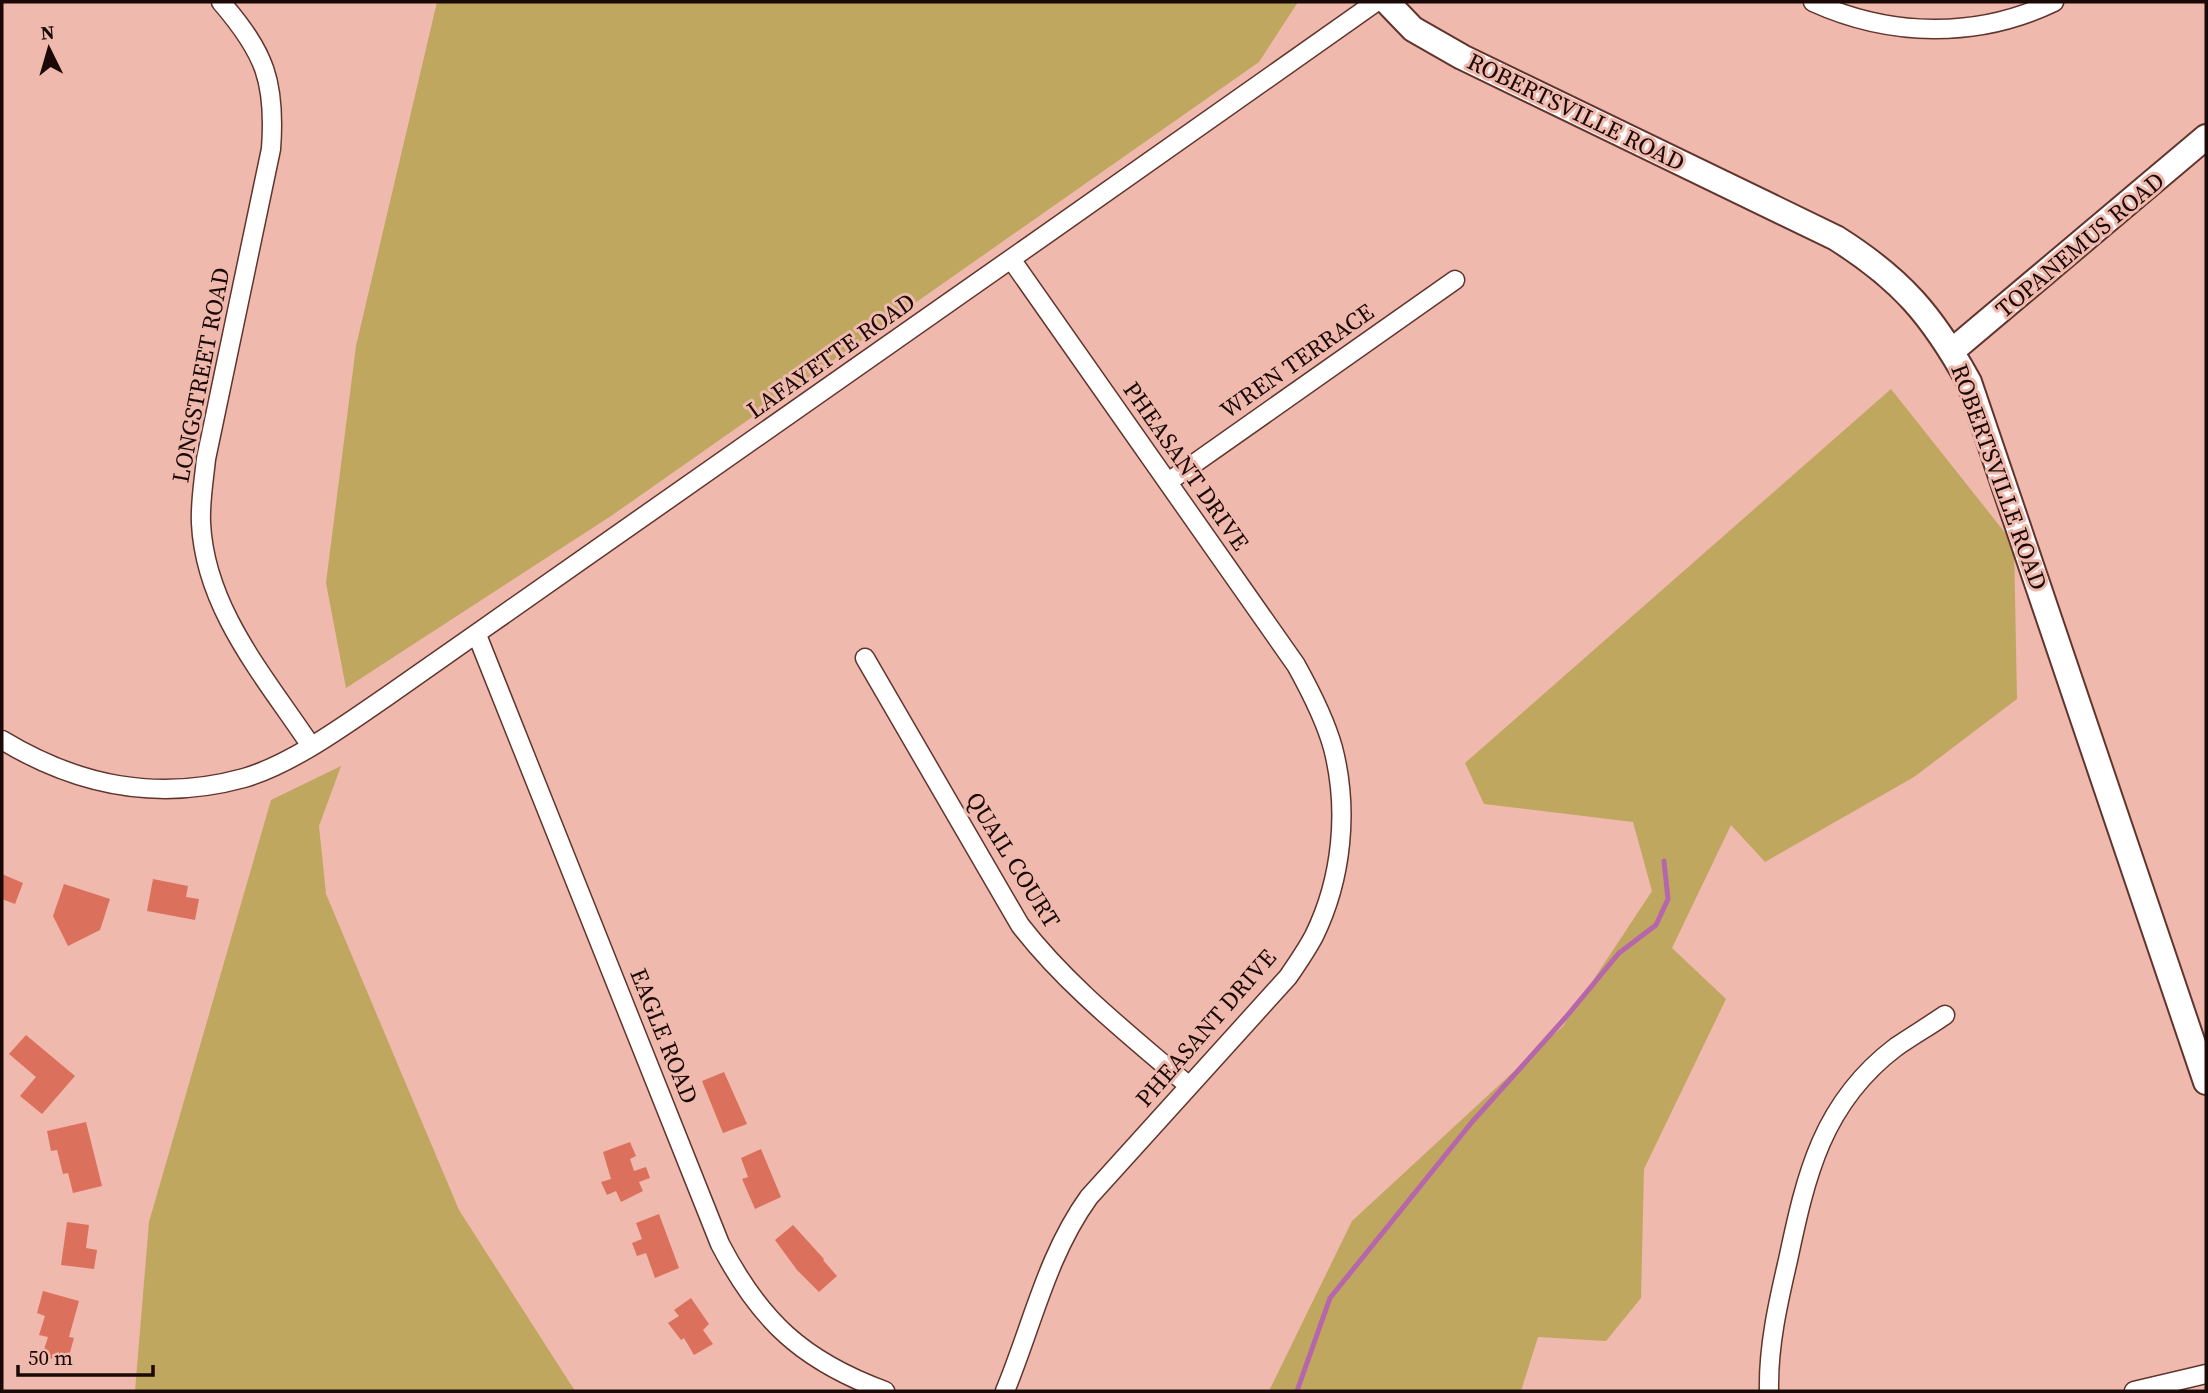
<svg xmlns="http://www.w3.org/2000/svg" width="2208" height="1393" font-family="'Source Serif 4',serif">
<rect width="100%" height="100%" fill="#efb9ad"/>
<path fill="#bfa75f" d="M437,2h861l-39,60 -648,454 -265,172 -20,-105 30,-237z
M1891,389l123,155 3,155 -103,78 -149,85 -34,-37 -59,123 54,51 -82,170 -3,129 -35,43 -68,-4 -17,54h-252l83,-170 211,-195 89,-135 -19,-69 -149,-18 -19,-41z
M341,766l-22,60 7,68 133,316 116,181h-440l14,-169 122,-422z"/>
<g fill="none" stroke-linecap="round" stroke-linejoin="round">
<path stroke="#b666ab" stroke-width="5" d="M1297,1391l33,-93 142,-176 94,-105 53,-64 37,-28 12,-26 -4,-38"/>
</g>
<path fill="#db715d" d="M2,874l21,9 -8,21 -13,-5z
M153,879l35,7 -2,11 13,2 -4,21 -48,-9z
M64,884l46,15 -10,31 -32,16 -15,-30z
M26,1035l49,41 -33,38 -22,-18 16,-19 -27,-23z
M724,1072l23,52 -24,9 -21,-52z
M86,1122l16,64 -29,7 -5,-20 -5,1 -6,-24 -6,1 -4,-20z
M630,1142l6,14 -6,3 4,12 12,-4 4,11 -11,4 4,9 -22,11 -5,-11 -9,4 -6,-13 10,-3 -8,-27z
M761,1149l20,48 -26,12 -13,-30 6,-2 -7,-19z
M659,1214l20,54 -24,10 -9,-25 -9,3 -5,-13 10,-4 -6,-16z
M67,1222l22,3 -3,23 11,2 -3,19 -33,-4z
M793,1225l31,34 -1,1 14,16 -18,16 -22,-22 -22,-30z
M43,1291l36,10 -10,36 5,1 -7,25 -25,-7 6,-19 -9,-2 6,-19 -8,-3z
M691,1298l18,26 -6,6 10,14 -19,11 -10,-17 -3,2 -13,-17 11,-7 -5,-6z"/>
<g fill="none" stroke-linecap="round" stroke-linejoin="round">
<defs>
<path id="street" d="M221,2c44,51 55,80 50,147l-65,310c-2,21 -6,42 -5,64 4,86 64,154 110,223
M1813,2c77,35 164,37 241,0
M1168,482l287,-202
M477,635l243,609c40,77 83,117 165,147
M865,658l155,267c47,61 111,111 169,161
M2,740c76,46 155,62 242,38 48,-14 101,-53 142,-81 65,-45 129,-91 194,-136 266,-186 531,-372 796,-559
M1005,1391c27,-65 42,-136 84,-194l199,-220c9,-13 18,-26 26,-41 28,-57 35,-126 19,-188 -8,-29 -22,-56 -37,-83l-285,-406
M1769,1391c-1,-44 9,-88 19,-131 18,-85 34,-157 108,-213 16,-11 33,-21 49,-32
M2134,1391l72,-17"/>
<path id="secondary" d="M1387,2l26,27 49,28 374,181c65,41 96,77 133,144l237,700
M1952,351l254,-214"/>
</defs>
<use href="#street" stroke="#61352d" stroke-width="21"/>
<use href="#secondary" stroke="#61352d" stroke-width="28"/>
<use href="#street" stroke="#fff" stroke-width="18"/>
<use href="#secondary" stroke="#fff" stroke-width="24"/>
</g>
<g text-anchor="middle" stroke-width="6" stroke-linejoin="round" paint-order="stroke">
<g font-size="24" fill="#1a0906" stroke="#efb9ad">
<text transform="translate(1576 112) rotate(26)" y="8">ROBERTSVILLE ROAD</text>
<text transform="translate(2080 245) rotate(-40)" y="8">TOPANEMUS ROAD</text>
<text transform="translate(831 356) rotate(-35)" y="8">LAFAYETTE ROAD</text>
<text transform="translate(1297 361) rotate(-35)" y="8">WREN TERRACE</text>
<text transform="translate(201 375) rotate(-79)" y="8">LONGSTREET ROAD</text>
<text transform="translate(1186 466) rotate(55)" y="8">PHEASANT DRIVE</text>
<text transform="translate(1999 477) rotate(70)" y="8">ROBERTSVILLE ROAD</text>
<text transform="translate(1013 860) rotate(58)" y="8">QUAIL COURT</text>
<text transform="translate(1206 1028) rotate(-49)" y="8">PHEASANT DRIVE</text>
<text transform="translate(664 1036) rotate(68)" y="8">EAGLE ROAD</text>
</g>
</g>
<rect width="2208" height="1393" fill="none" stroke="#1a0906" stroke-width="7"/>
<g transform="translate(49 49) rotate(355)" stroke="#efb9ad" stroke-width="5" paint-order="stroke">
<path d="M0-5L12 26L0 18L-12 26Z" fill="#1a0906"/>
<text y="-10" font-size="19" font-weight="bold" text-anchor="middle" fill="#1a0906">N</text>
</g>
<path d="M18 1365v10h135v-10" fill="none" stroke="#1a0906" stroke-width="3.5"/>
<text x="28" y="1365" font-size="21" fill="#1a0906" stroke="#efb9ad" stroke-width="5" paint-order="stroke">50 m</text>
</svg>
